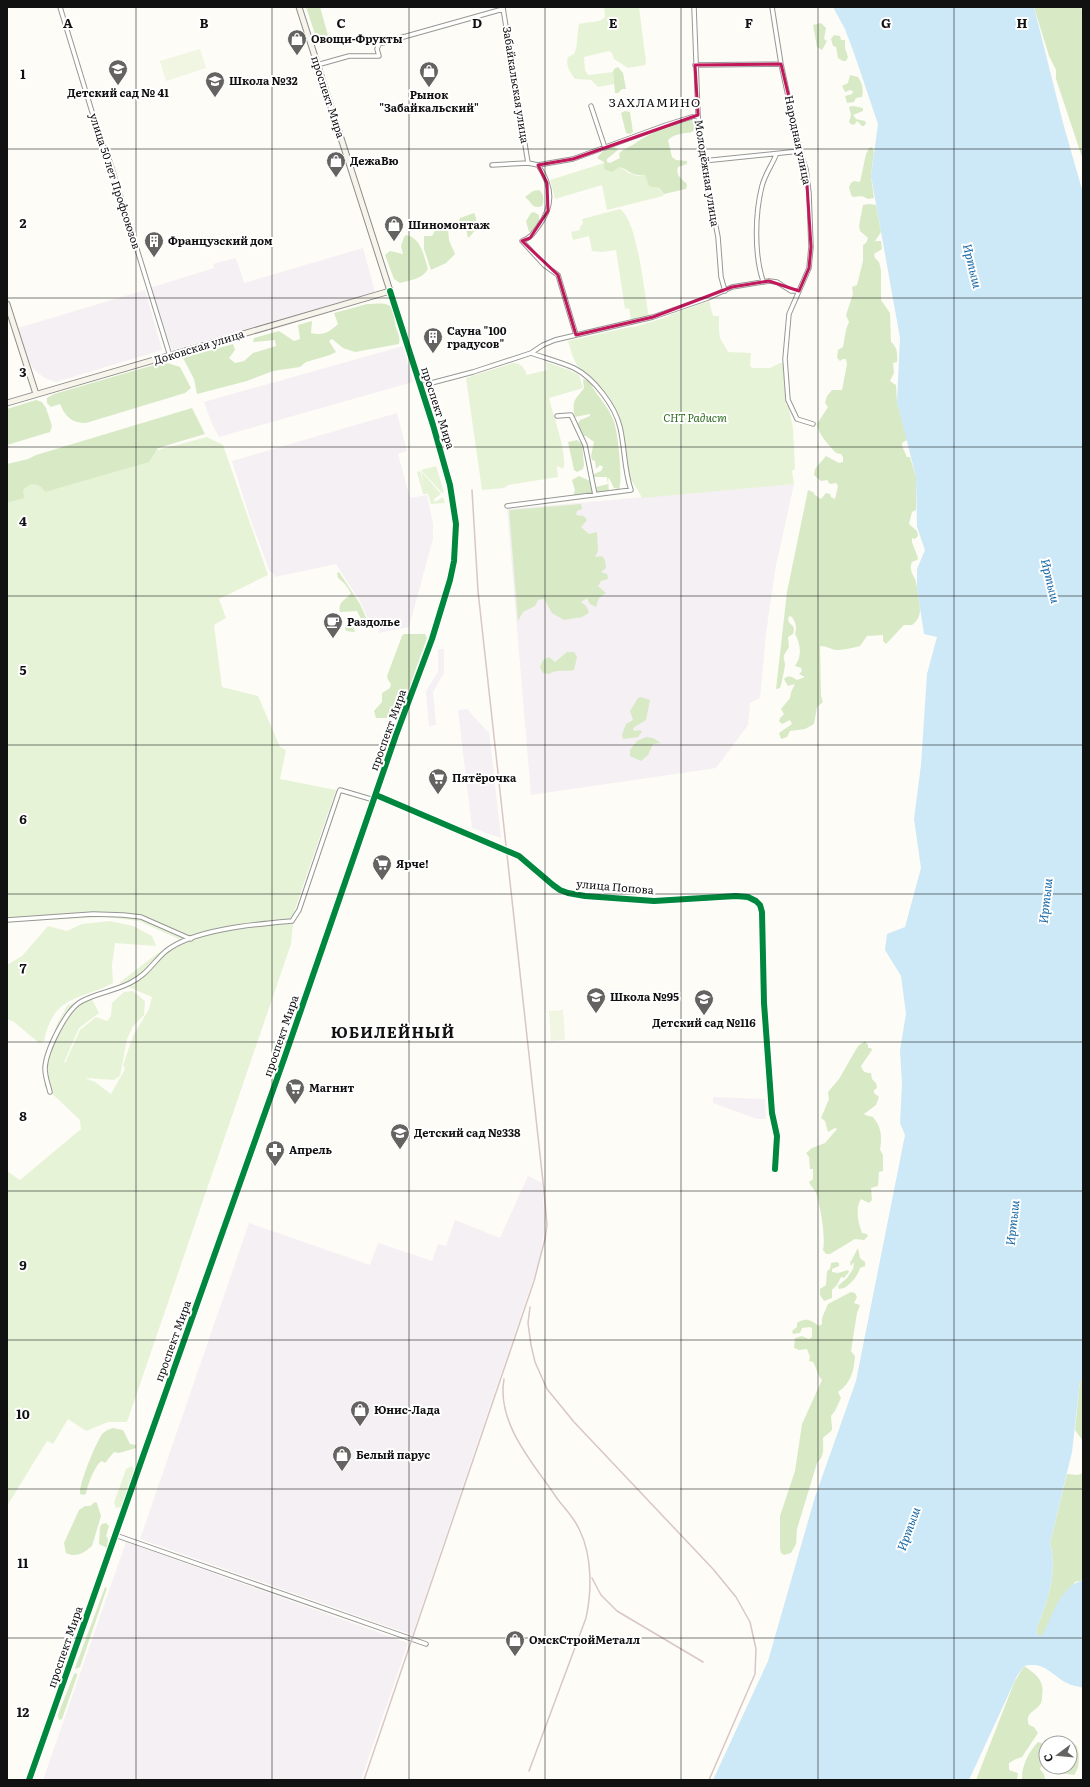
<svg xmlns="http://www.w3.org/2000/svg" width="1090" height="1787" font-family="Literata,serif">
<rect width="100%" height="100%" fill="#fdfcf7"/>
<path fill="#f5f0f3" d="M363,248l12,44 -203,58 -22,-62 64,-20 -1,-4 23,-6 8,25z
M145,290l17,60 -106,32 -9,-3 -8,-5 -6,-6 -4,-7 -11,-33z
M403,346l10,36 -194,55 -7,-13 -8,-22z
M397,413l10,38 -9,3 12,44 17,-3 6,29v15l-24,88 -30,6 -2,-9 -6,2 -10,-23 -25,-39 -61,13 -3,-5h-2l-20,-54 -18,-57z
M794,484l-19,86 -9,64 -6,64 -10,5 -2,22 -32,43 -185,27 -24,-286z
M438,649h6v24l-11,19 3,33 -7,1 -3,-35 12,-19z
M467,709l20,22h2l12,107 -29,-10 -14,-118z
M713,1097l52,2 1,20h-9l-44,-16z
M528,1176l14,7 3,41 -5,35 -128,376 -272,-96 109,-316 121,42 8,-22 54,18 6,-17 8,2 9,-26 45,18z
M126,1542l282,101 -47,137h-318z"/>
<path fill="#e7f3d7" d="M604,7h35l7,55 -1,3 -17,3 -14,-9 -2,-6 -3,-2 -25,6 1,13 3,5 25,-3 1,12 -16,3 -7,-7 -16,-1c-4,-6 -10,-13 -7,-22l6,-3c4,-8 3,-20 5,-30 9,-3 19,0 26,-7z
M604,163v2l16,2 9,6 9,3 7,-1 19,19 -1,2 -56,14 -5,-25 -47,14 -5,-19z
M620,209c18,12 24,85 29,107l-18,4 -2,-12 -4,1 -9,-59 -14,2 -10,-1 -3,-15 -16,4 -2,-8 9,-2v-3l3,-4 -1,-4z
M709,301l4,15h6c0,7 -1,17 2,24 2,4 5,7 7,12l23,1 -1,12 2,3h18l10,-5h3l3,42h2l5,23 2,41 -3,2 2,13 -152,14c-5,-11 -12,-16 -15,-30 -4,-21 -4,-44 -13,-63 -8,-16 -23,-24 -34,-36 -7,-8 -9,-19 -12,-28l62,-14h4l33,-10 5,-3z
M546,362l23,8 10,5 4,13 -34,10c3,14 20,60 14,71l-6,-3 1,11 -50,8 -4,3 -22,2 -16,-112 47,-15c9,0 11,5 14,12l20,-5z
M207,437l16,8 45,130 -49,24 7,19 -12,7 8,62 36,9 22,51 6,3 -6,29 56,11 -42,122 -3,32 -164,478h-19l-22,9 -18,-12 -15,25 -6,-3 -40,65v-335l13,9 61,-51 -1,-9 -36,-34 12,-60 11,-20 23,-11 9,18 -20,15 -15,34 20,16 -19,-15 15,-33 16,-13 11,4 4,-5 1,-13 12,-11 9,-1 12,10 -1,14 -11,11 -6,13 -7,37 -6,4 -29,-2 10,4 16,12 14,-25 -2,-4 10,-29 16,-27 3,-12 -33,-14 39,-30 23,-13 -42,-19 -34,-4 -98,5v-432z
M436,466l8,26 -2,1 -21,-23z
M420,471l4,16 -3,-16 20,23 -7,5 1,3 8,-5 2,6 -14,1 -3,-10h-5l-6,-22z
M110,921l23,5 19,10 4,10 -41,-3 -3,22 1,18c-34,18 -59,11 -69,58l-5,2 -25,-21 -7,-3v-54l15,-9 26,-30 19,5 15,-7z
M132,1466l2,4 -13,37 -5,1 -2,-5 12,-34z"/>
<path fill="#d8eac5" d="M306,7h14l9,32 -11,4z
M1034,7h47l2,6v147l-27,-81v-9l-7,-14z
M821,23l5,5 -2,11 3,2 -5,9 -5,-3 -4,-22z
M834,35l6,1 1,4h4v8l3,9 -2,4h-3l-5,-3 -2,-11 -3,-1 -2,-7z
M618,67l5,6 3,16h-4l-4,4h-3l-2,-21 1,-3z
M850,75l8,2c4,6 6,12 4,20l-6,1 -2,4 -7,1 -2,-7 7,-2 1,-3 -3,-1 -5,2 -3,-6 6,-3z
M853,106l10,2v3l-10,4 3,4 9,2 1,2 -2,3h-2l-5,-5 -2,3 -3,1 -3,-3 2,-7 -2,-8z
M625,111l5,1 3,20 -3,2 -4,-1 -5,-20z
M691,119l4,3 1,6 -4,4c-9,2 -17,1 -24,8l4,17 4,3 11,1v3l-9,3c-3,8 4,12 9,17l-1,5 -22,5 -5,-6 -10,-2 -4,-11c-14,1 -14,-4 -25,-8l-8,5 -8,-3v-7l-7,-4 5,-6 12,-5 4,3 -11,9v3l3,1 10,-5 -1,-4c4,-6 12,-7 18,-12 18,-12 33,-17 54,-23z
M872,147l2,5 -3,24 3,22 -6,1 -6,-3 -9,1 -2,-2 -2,-8 2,-4 3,-2 6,1 6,-28 3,-6z
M539,190c5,3 5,11 3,16 -10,4 -11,-5 -17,-9l8,-6z
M869,204l7,1 5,27 -6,9h6l1,8 -8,5 1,4 4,4 2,8v30l9,13 1,29c6,4 7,13 6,20l-4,1 1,10 -4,8 6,4 1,17 10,38 -5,3v3l5,11h3l6,20v33l-4,2 -3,12 8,7 1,5 -3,3 -3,-1v4l6,16 -1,2 -5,2c-3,7 0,11 3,17 2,5 2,11 3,16 2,12 5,22 -6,30h-8l-18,19 -3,-3v-6l-16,1 -7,10c-8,2 -16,4 -24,4 -6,-1 -9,-4 -16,-4l1,50 2,6 -6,5 -3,17 -9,5 -15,2 -3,6 -6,2 -2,-6 13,-9 -2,-4 -8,4 -3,-3 1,-3 4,-4 -3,-5 9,-11 1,-6 4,-8 -7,2 -4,-7c5,-5 9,-1 13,1l8,-3 -6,-3 3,-3 -1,-3 -6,-2c7,-10 6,-21 0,-32 2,-7 1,-11 -3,-17l-3,-1 -1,4c3,7 8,4 5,14l-5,3 1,10 -5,8c-1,4 1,6 1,10 0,2 -4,22 -5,23l-4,1 11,-97 21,-102 5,2 2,3 6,4 5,-6 4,1 1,3 4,2 3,-13 -2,-3 -6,1 -3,-4 -6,1 -7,-6 1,-6 11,-13 13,7 4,-1v-5l-2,-3 -5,-1c-7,-8 -17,-17 -19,-29l11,-17 -3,-4 2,-7 5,-6h10l5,-26 -1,-5h-3l-3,2 -3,-3 1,-8 5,-3c2,-9 2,-17 6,-25l-3,-7 7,-21 -1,-7 5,-2 6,-24v-16l3,-2 2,-5 -8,-7 -1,-5 4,-21z
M534,212l5,3c1,8 -3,16 -10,17l-3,-11 5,-8z
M474,213c5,8 2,19 -6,25l-2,-9 -7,-9 1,-2z
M440,227l8,2 1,11 6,14 -9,9 -15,7 -7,-21v-13h8l4,-7z
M406,235c15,2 18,22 22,34 -5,10 -18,11 -28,14l-6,-4 -9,-24 5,-4 13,3 -2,-8 3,-9z
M367,304c11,0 24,-4 27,9 1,3 0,7 1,10 1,8 6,13 4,21l-44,8 -12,-4 -11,-9 -3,2 7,11 -6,3 -24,7 -6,5 -27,4 -26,10 -50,13 -3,-15 -11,-21 50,-14 2,6 -6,8 6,5 9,-2 9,-8 23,-7 -1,-6 -22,2 1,-4 25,-7 15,10 6,-2 -2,-14 14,-4 -1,12c13,3 18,-1 27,-9l-4,-11z
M164,362l16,5 11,21 -6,5 -99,30c-15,0 -21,-7 -26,-19l-9,3 -4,-4v-5l7,-4z
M583,379c8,1 8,7 12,12 7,10 15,19 19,31 4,11 9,58 5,67l-5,-1 -5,-10 -1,1 1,13 -13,2v-7l12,-3 -1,-7h-14l1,-3 7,-3 2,-4 -3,-2 -4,4 -1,-8 -3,-1 -1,-4 3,-14 -8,-6h-5l-3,-13 2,-3 10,-4v-2l-15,3c-4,-16 0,-17 9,-29z
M36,400l6,2 4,6 6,18 -2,6 -43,13v-36z
M192,408l13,26 -47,14 -9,14 -104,30c-5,-9 -15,-11 -22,-2l1,8 -17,5v-39l21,-5 8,-4z
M577,440l5,4 2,21 -1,4 -6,3 -3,-2 -6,-28z
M579,476l11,5 3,13 -20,2 2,-6 -3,-10z
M581,504l1,5 -5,2 -1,4 8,1 3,4 -6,7 8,7 8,-2 1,19 -3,6 7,-1 3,4 1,8 -5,4 6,2 1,5 -7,2 -3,5 8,7 -7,5 -3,9 -6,-3 -3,-6 -6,4 6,5 2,6 -7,4 -18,3 -12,-7 -8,-14 -6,1 -3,6 -12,6 -5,9 -9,-111z
M339,572l21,32 9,20 -7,2 -3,-2 -6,1 2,7 -9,-1 -1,-4 5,-5 11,-3 -4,-8 -17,1c-3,-11 7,-12 11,-19l-6,-9 -7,-6 -1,-5z
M404,634h21l2,4 -27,75 -6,5h-18l-2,-7 8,-9v-9l8,-5 1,-4 -3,-4 -1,-4 15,-40z
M567,652h7l3,5 -3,13c-9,2 -18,-1 -25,4l-6,-1 -3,-6 3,-7 6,-3 6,5z
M641,697l9,3 -4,20 -13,8 1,3 6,-1 2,2 -4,5 -15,2 -1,-4 4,-11 7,-4 -3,-9 8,-13z
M646,737l7,1 8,5 -8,1 -5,11 -7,6 -11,-5v-6l7,-9z
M865,1041l3,4v3h3l1,2 -11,16c2,6 4,7 10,7l1,6 4,4 1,5 -3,2v3l5,4 -3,8 -12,9 1,1 8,2c9,11 9,20 7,33l3,5v16l-4,1 -1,14 -7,2 1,12 -3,3 -8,-4c-6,9 -3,24 1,34l5,1 1,2 -4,4 -9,-1 -25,15h-4l-3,-4c3,-12 -3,-46 -7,-57 -2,-5 -5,-6 -7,-11l4,-3v-10h-3l-1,-12 -3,-4 6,-5 13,-5 12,-14 -2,-1 -7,4 -3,-11 -4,-3 8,-19 -1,-7 11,-13 19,-33z
M858,1248l2,10 5,4v4l-5,2c-2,8 -12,21 -21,21l-1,-3 9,-8 6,-9 1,-6h-1l-2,3 -1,-3z
M836,1262l3,1v3l-7,3v3l6,1 10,-3 1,2 -5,6 -3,-1 -4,8 -5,5v8l-8,3 -4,-6v-6l6,-4 1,-14 3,-2 1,-6z
M851,1292l4,1 2,4 -3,6 6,2 -3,8 -6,38 4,5c-1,15 -4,27 -17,36l3,6 -6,13 -4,5c1,18 4,11 -8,22 0,10 2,18 -6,25l-20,66 -1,15 -5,9 -7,2 -3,-2 -1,-5v-32l15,-45 7,-47 20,-44c-5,-5 -5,-12 -9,-18l-4,-1 1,-4 -3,-8 -8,1 -5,-2 1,-10 7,-2 7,3 3,-2v-9l-2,-1 -8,1 -2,5 -7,1 -1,-3 5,-4v-4c9,-6 14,-3 22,3l3,-2v-6l6,-14z
M1083,1379v62l-8,-11 5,-49z
M113,1428l10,2 7,14 6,1v3l-17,5 -5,-1 -9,11 -3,-2c-7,3 -15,26 -16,33l-3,1 -3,-1c-1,-11 16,-51 22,-60 3,-3 7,-5 11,-6z
M1083,1473v107l-8,2 -32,53h-5l-2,-4c11,-31 22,-54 14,-88l17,-69 11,1z
M95,1502l2,1 4,13 -9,30c-8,7 -16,12 -26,7l-2,-10 15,-33 6,-4h5z
M106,1523l3,3 -3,10 2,3 -1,9 -8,-4 1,-17 2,-3z
M105,1587l2,1 -27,79 -4,2 -1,-1z
M1024,1666c12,8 21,15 18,30 0,2 0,5 -1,7 -5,9 -17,9 -12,22l5,2 4,6 -16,24 -6,2 -7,4v7l9,3 -1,7h-41l38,-97z
M77,1673v3l-15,43 -3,1 -1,-4 1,-4 15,-38z
M1038,1742l6,2c4,9 0,17 -4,25l4,5 1,6h-23c-1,-13 7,-29 16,-38z
M1070,1744l6,1c4,7 4,24 -2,30l-22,-3 -3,-5h21z"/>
<path fill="#f0f6e1" d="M200,49l6,19 -40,13 -6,-20z
M563,1010l2,30 -14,1 -2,-30z"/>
<path fill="#cde8f7" d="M833,7h201l29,116 20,70v1186l-3,2 -8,71 -22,91c8,34 -3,57 -14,88l2,4h5c9,-20 18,-49 40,-55v108c-5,-2 -11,-2 -16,-5 -17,-9 -22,-22 -43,-17l-7,10 -48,104h-256l55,-119 47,-164 41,-116 49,-246 -5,-12 2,-39 -2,-34 6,-36 -5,-38 -16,-26 2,-16 18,-7 16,-59 -7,-49 7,-54 6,-91 10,-37 -13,-3 -7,-46v-19l8,-19 -8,-23 -1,-50 -19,-75 3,-64 -29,-162 7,-52 -23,-68 -10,-27z"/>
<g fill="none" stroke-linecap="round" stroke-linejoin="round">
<defs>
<path id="minor" d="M60,7l40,131 10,24 60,194
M694,7l4,108 5,46 15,76 3,40 4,14
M772,7l9,57 19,87 6,18 3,24 2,54 -2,21 -20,46 -4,45 3,41 9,19 16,5
M503,8l25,155
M317,65l32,-9h30l-2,-7 2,-5 3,-1 121,-34
M695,65l86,-1
M591,106l14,42
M703,161l97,-10
M492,165l36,-2 10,2 35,-6 93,-34 32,-10
M538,165c15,22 16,41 0,62 -5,7 -8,11 -16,14l22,24 14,10 18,60
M763,281c-9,-27 -8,-68 -1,-95 3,-12 10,-21 14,-31
M420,386l53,-14 58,-19 12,-8 12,-5 98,-23 55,-19 24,-11 37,-6 8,1 14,9h8
M557,416l14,-1 14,30 10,50
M507,506l124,-16c-7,-20 -6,-42 -11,-63 -5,-21 -26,-49 -46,-59 -13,-6 -29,-10 -43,-15
M376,795l143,61 34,29 7,5 8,3 17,3 69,5 82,-5 12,1 8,4 4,4 2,7 2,91 8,110 5,23 -2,33
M7,920l86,-6 30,1 18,2 50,22
M50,1092c-2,-8 -5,-15 -5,-24 1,-17 21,-59 37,-67 15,-8 32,-10 48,-18 18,-9 22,-20 36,-32 27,-22 91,-27 126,-30l7,-11 40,-118 1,-2 34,10
M115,1535l311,109"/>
<path id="tertiary" d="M29,1780l113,-321 142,-400 112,-324 36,-96 18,-59 4,-19 2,-37 -6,-39 -17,-60 -43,-134"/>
<path id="secondary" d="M7,304l29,90
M7,403l383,-112 -91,-284"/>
</defs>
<use href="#minor" stroke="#979795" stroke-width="5.5"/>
<use href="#tertiary" stroke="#979795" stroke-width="6"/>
<use href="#secondary" stroke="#8e8d8b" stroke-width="7"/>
<use href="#minor" stroke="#fffffe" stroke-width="3.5"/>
<use href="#tertiary" stroke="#fffffe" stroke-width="4.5"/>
<use href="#secondary" stroke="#f6f4eb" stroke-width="5"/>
<path stroke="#d9c6c7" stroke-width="1.5" d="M530,1307l-2,16 3,22 4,17 12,27 27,33 139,147 23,28 14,25 6,27 -1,25 -46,106
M504,1379c-7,39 22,76 43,105 4,5 8,12 12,17 8,10 16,18 21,30 12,25 12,60 6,87l-57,153
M592,1578l9,17 16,16 86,51
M364,1780l170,-499 11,-42 2,-14 -3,-34 -66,-600 -6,-101"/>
<defs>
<path id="cycleway" d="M376,795l143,61 34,29 7,5 8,3 17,3 69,5 82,-5 12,1 8,4 4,4 2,7 2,91 8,110 5,23 -2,33
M29,1780l113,-321 142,-400 112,-324 36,-96 18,-59 4,-19 2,-37 -6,-39 -17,-60 -43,-134"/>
</defs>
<use href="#cycleway" stroke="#fff" stroke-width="8"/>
<use href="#cycleway" stroke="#00873e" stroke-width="6"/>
</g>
<path fill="none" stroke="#c2185b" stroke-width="3" stroke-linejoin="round" d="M781,64l25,105 5,78 -2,21 -10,23 -30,-10 -37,6 -79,30 -77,18 -18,-60 -36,-34 8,-3 18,-27 -1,-28 -9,-18 35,-6 125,-44 -3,-50z"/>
<path fill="none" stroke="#111" stroke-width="1" stroke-opacity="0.55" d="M136,7v1773M272,7v1773M409,7v1773M545,7v1773M681,7v1773M818,7v1773M954,7v1773M7,149h1076M7,298h1076M7,447h1076M7,596h1076M7,745h1076M7,894h1076M7,1042h1076M7,1191h1076M7,1340h1076M7,1489h1076M7,1638h1076"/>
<defs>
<symbol id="shop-pin" viewBox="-11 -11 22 30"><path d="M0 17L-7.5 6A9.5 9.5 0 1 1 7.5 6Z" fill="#646362" stroke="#fff"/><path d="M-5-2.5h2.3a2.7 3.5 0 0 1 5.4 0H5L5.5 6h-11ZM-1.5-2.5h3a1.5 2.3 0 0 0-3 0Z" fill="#fff"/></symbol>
<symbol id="school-pin" viewBox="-11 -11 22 30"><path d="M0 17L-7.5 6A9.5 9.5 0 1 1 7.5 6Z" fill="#646362" stroke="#fff"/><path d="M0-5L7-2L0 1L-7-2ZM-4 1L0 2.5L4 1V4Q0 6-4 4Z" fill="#fff"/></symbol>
<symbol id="building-pin" viewBox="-11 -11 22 30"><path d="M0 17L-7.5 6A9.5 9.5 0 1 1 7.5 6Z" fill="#646362" stroke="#fff"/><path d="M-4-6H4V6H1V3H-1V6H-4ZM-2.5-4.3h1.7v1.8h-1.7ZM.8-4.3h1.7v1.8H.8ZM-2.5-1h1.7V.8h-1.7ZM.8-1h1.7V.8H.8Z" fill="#fff"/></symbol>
<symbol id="cafe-pin" viewBox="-11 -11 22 30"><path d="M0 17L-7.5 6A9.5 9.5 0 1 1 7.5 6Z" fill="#646362" stroke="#fff"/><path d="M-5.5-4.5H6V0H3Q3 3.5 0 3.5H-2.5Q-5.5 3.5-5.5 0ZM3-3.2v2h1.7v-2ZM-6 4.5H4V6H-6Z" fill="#fff"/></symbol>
<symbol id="supermarket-pin" viewBox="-11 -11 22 30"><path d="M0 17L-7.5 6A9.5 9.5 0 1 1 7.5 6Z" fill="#646362" stroke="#fff"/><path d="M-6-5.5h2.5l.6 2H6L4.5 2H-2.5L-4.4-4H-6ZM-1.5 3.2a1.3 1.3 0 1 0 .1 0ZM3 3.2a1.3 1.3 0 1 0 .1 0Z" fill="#fff"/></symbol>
<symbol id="pharmacy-pin" viewBox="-11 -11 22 30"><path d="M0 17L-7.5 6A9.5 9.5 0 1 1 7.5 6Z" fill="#646362" stroke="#fff"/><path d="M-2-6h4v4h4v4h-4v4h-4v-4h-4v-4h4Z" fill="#fff"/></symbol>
</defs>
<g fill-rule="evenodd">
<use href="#shop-pin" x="286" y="28" width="22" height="30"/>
<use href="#school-pin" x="107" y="58" width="22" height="30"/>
<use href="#shop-pin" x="418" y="60" width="22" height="30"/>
<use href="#school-pin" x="204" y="70" width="22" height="30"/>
<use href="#shop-pin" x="325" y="150" width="22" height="30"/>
<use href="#shop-pin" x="383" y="214" width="22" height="30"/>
<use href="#building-pin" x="143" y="230" width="22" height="30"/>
<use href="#building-pin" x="422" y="326" width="22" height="30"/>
<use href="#cafe-pin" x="322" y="611" width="22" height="30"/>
<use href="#supermarket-pin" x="427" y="767" width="22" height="30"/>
<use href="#supermarket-pin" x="371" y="853" width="22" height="30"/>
<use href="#school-pin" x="585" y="986" width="22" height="30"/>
<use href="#school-pin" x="693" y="988" width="22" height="30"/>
<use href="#supermarket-pin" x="284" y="1077" width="22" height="30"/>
<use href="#school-pin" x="389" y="1122" width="22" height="30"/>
<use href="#pharmacy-pin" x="264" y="1139" width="22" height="30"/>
<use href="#shop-pin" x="349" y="1399" width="22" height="30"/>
<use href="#shop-pin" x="331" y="1444" width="22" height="30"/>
<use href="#shop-pin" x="504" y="1629" width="22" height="30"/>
</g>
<g text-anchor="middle" stroke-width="4" stroke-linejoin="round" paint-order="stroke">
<g font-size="11" font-weight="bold" fill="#111" stroke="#fff" text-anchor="start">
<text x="311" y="43">Овощи-Фрукты</text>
<text x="229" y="85">Школа №32</text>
<text x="118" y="97" text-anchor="middle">Детский сад № 41</text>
<text x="429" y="99" text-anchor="middle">Рынок<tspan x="429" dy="13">"Забайкальский"</tspan></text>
<text x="350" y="165">ДежаВю</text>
<text x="408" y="229">Шиномонтаж</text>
<text x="168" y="245">Французский дом</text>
<text x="447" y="335">Сауна "100<tspan x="447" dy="13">градусов"</tspan></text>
<text x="347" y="626">Раздолье</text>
<text x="452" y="782">Пятёрочка</text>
<text x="396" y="868">Ярче!</text>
<text x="610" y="1001">Школа №95</text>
<text x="704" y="1027" text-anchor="middle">Детский сад №116</text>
<text x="309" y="1092">Магнит</text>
<text x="414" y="1137">Детский сад №338</text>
<text x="289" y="1154">Апрель</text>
<text x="374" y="1414">Юнис-Лада</text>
<text x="356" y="1459">Белый парус</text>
<text x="529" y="1644">ОмскСтройМеталл</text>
</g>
<g font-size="11" fill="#111" stroke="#fff">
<text transform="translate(516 85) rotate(81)" y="4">Забайкальская улица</text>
<text transform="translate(328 97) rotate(72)" y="4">проспект Мира</text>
<text transform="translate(798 140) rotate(78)" y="4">Народная улица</text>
<text transform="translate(707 173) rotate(81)" y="4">Молодёжная улица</text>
<text transform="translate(115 181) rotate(72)" y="4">улица 50 лет Профсоюзов</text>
<text transform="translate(199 347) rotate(-17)" y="4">Доковская улица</text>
<text transform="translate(438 408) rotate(72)" y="4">проспект Мира</text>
<text transform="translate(388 730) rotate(-70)" y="4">проспект Мира</text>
<text transform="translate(615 887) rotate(5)" y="4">улица Попова</text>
<text transform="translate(281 1036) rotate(-71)" y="4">проспект Мира</text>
<text transform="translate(173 1341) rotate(-70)" y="4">проспект Мира</text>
<text transform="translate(65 1647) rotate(-71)" y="4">проспект Мира</text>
</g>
<g font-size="11" font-style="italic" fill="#2f6b1f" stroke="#fff">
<text x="695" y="422">СНТ Радист</text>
</g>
<g font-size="12" letter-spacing="1" fill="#111" stroke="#fff">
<text x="655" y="107">ЗАХЛАМИНО</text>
</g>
<g font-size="12" font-style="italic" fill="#1768a6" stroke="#fff">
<text transform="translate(972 266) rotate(76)" y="4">Иртыш</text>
<text transform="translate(1050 581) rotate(76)" y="4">Иртыш</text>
<text transform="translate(1046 901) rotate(-84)" y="4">Иртыш</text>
<text transform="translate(1013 1223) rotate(-84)" y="4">Иртыш</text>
<text transform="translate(909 1529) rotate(-70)" y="4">Иртыш</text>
</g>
<g font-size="15" font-weight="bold" letter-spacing="1" fill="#111" stroke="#fff">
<text x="393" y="1038">ЮБИЛЕЙНЫЙ</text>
</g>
</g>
<g font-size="13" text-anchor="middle" font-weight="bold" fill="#111" stroke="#fff" stroke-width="4" stroke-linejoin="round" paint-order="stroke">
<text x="68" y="28">A</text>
<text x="204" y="28">B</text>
<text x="341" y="28">C</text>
<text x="477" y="28">D</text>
<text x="613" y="28">E</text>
<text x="749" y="28">F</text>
<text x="886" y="28">G</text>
<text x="1022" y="28">H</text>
<text x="23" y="79">1</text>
<text x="23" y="228">2</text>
<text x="23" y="377">3</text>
<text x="23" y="526">4</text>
<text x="23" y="675">5</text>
<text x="23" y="824">6</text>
<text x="23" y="973">7</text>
<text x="23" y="1121">8</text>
<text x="23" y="1270">9</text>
<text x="23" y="1419">10</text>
<text x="23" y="1568">11</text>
<text x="23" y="1717">12</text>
</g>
<rect width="1090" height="1787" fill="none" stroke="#111111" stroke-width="16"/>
<g transform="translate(1058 1755) rotate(254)"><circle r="19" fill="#ffffff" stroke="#a0a0a0"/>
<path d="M0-3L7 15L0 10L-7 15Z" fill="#646362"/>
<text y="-6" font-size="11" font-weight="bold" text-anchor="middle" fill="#111111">С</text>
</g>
</svg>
